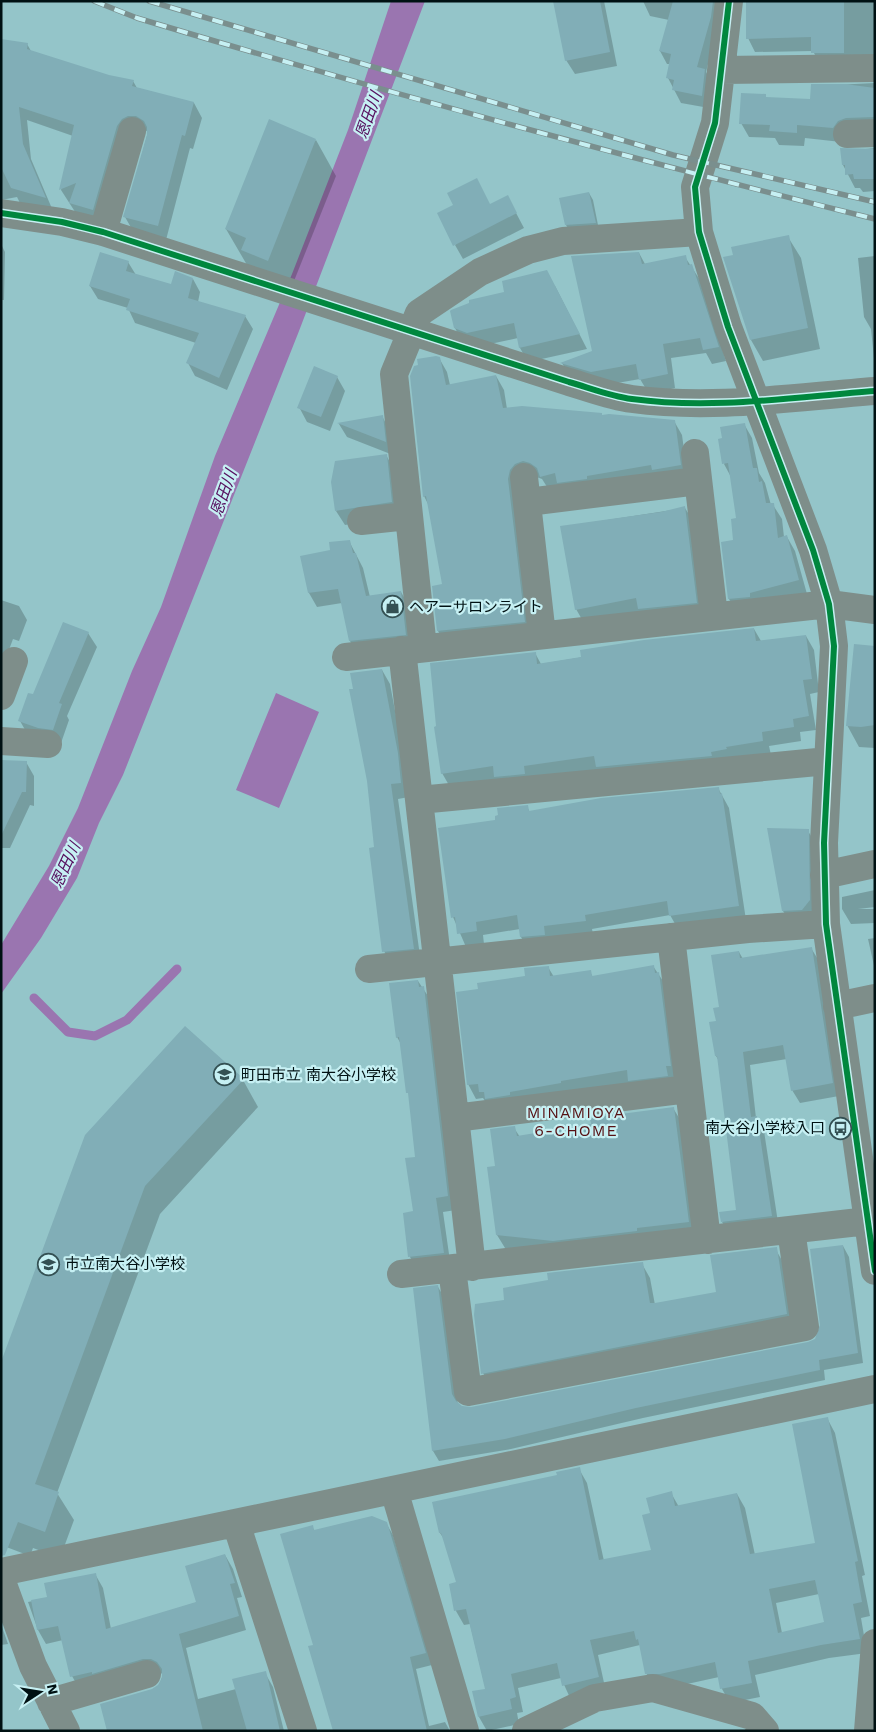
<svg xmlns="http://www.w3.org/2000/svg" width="876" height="1732" font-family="'Work Sans','Noto Sans JP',sans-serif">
<rect width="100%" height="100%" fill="#94c5c9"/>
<path fill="#9a75b0" d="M391,1h34l-126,330 -176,444 -24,48 -22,55 -36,60 -40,56v-49l48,-79 29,-58 54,-137 29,-64 54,-151 77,-182 56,-144z
M276,693l43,19 -40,96 -43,-18z"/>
<path fill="#0003" fill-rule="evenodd" d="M554,1h50l13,65 -42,8 -9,-14z
M643,1h77l3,5 -17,66 6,11 -3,25 -28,-5 -13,-25 2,-14h-3l-7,-13 9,-31 -19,-4z
M747,1h128v65l-54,1 -8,-16 -58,1 -7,-14z
M1,40l26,4 4,7 77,25 25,5 4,7 57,15 8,15 -9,31 -3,-1 -24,92 -33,-9 -8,-14 23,-85 -3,-2 -44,93 -22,-5 -18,-28 12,-54 -46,-16 4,39 22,52 -33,-8 -3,-6 -16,3z
M875,83v48l-34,11 -36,-4 -1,8 -25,-1 -4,-7 -26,-1 -8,-14 24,-27 2,3 44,1 2,-14z
M316,140l20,36 -48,120 -41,-31 -21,-36z
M875,148v43l-12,1 -3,-4h-5l-12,-23 4,-14z
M589,193l4,7 6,30 -29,2 -4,-7z
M490,205l25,6 9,17 -61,31 -8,-14z
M788,237l13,21 19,91 -57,12 -12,-21z
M1,244l4,8 -1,48h-3z
M639,253l6,11 40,-7 15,23 26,81 -14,3 -6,-11 -35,5 4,30 -26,6 -9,-15 -40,7 -30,-9 -8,-14 31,-11z
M875,256v112l-4,-39 -7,-12 -6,-59z
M128,262l8,13 36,11 21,-7 7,13 -2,10 47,14 8,13 -26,61 -32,-14 -7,-13 8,-20 -61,-20 -7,-15 -30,-9 -8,-13z
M555,286l32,63 -59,13 -8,-14 -2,-10 -42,9 -13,-4 -8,-15z
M439,358l8,14 3,13 46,-9 8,14 3,19 167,12 8,14 6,44 -139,11 -7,-11 -11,-4 1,161 -86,9 -8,-14 -4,-44 9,-2 -14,-79 -5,-10z
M337,377l8,14 -15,40 -23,-9 -8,-15z
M382,416l8,15 3,24 -46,-18 -8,-13z
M744,424l8,14 7,35 6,10 6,22h2l9,14 2,18h3l8,14 12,43 -70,19 -8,-14 -6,-56 12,-2 3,-22 -7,-42 -7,-13z
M386,455l8,14 5,47 -54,9 -9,-14z
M685,508l8,13 11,95 -120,7 -8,-14 -14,-82z
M349,541l14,27 7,29 31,-5 8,14 4,43 -55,6 -8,-14 -8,-38 -25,4 -8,-14 -8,-36 30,-6z
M1,600l18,6 8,14 -8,21 -6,-2 -12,32z
M754,629l7,12 45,-5 8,14 5,42 -9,2 6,36 -16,2 1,9 -32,5 2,9 -321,32 -8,-14 93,-120 6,11z
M88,633l9,14 -30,69 2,4 -8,23 -33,-8 -8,-14 13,-25z
M875,647v101l-16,-1 -12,-22z
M382,670l8,14 16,85 3,28 -11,2 23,164 -29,3 -8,-15 -9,-103z
M1,761l25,1 8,14v30l-4,-1 -20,43h-9z
M718,788l11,20 17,112 -68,9 -8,-14 -78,14 1,5 -64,17 -8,-14 -1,-8 -37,6 1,9 -18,3 -13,-30 44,-96 30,-14 3,5z
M808,831l8,13 1,69 -26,11 -8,-13z
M875,890v17l-17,2h17v14l-24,1 -9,-15v-12z
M875,938v32l-7,-31z
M811,948l8,13 20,135 -39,7 -8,-13 -5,-31 -37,6 6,53 8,13 15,98 -49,6 -8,-13 16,-11 -19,-150 -3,-5 1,-34 3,-14 19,-56 4,7z
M653,966l14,21 11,93 -190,26 -5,-8 -7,1 -8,-15 11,-94 48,-13 21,-10 6,10 36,-5 3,5z
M418,981l14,21 24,208 -13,2 8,56 -33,3 -8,-14 -6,-43 11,-2 2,-54 -7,-62 -9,-52 -4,-7z
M243,1080l15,27 -98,107 -103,279 17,27 -14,38 -27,-10 -3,8 -29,-11 85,-409z
M673,1108l8,13 15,114 -135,19 -56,-6 -8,-13 -1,-68 18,-39 6,9 72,-11z
M843,1246l6,11 14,106 -39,7 1,10 -182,38 -132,31 -72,12 -6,-10 5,-164 6,10 14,108 12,4 338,-65 8,-4z
M776,1250l8,14 11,64 -304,59 -8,-14 23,-72 136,-37 8,14 5,27 63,-12z
M827,1418l8,15 30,142 -3,1 8,40 -9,2 6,35 -38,5 -74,17 5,22 -30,6 -8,-14 -3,-12 -50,11 -15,-1 -8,-14 -6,-28 -42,10 8,37 -35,8 -10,-22 -43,10 5,24 -6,1 2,11 -32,7 -8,-14 7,-27 -16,-66 -6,1 -8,-14 -6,-26 8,-2 -12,-41 -6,-9 139,-64 8,14 17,78 49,-10 -1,-37 19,-21 8,14 58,-13 8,14 10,47 62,-11zM819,1594l6,29 -43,10 -6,-30z
M386,1523l7,12 39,130 -16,4 13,57 16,-4 5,9h-116l-19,-86 -3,-118 3,4z
M225,1555l8,14 9,28 -5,1 9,32 -60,18 12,51 38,-10 29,-16 8,14 11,44h-176l51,-45 4,-12 -3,-1 -80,17 -8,-14 -9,-36 -17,4 -8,-14 -10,-28 20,-4 47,-24 8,14 8,41 87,-27z
M1,1624l7,20 -7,1z"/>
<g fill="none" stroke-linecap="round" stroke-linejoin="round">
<path stroke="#9a75b0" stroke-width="9" d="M34,998l34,34 27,4 32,-16 50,-51"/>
</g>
<path fill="#81aeb7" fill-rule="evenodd" d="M553,1h47l10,51 -45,9z
M673,1h40l-2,16 -14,50 8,2 -3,27 -30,-6 2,-10 -8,-2 5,-24 -12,-3z
M746,1h98v52h-33v-16l-65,2z
M1,39l27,4 -1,6 82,26 25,5 -2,6 62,16 -9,34 -3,-1 -24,91 -35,-9 24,-82v-8l-3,-6 -8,-5h-8l-6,3 -5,7 -24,84 -24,-7 7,-20 -17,7 15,-65 -55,-18 4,37 23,54 -35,-10 -10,-21z
M811,84h34l30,4v29l-29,1 -8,3 -5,7 -36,-3v8l-28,-2 1,-6 -31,-1 2,-31 25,1v3l44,2z
M269,119l47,20 -48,122 -27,-11 5,-12 -21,-9z
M840,148l35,1v30h-21l-1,-5 -8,1v-10h-3z
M477,178l13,26 18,-9 9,18 -64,33 -16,-33 16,-8 -6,-12z
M589,192l7,31 -31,2 -6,-27z
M789,235l19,93 -58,12 -27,-83 10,-2 -2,-8z
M100,252l29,9 -3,10 45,13 4,-13 18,7 -5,20 58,17 -27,63 -33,-15 13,-30 -73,-23 4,-11 -41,-13z
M639,252l3,12 44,-9 2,10 4,-1 27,83 -16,3 -3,-12 -37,6 5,30 -29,6 -3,-16 -45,8 -31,-9 32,-12 -21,-95z
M547,270l33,64 -61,14 -5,-25 -47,10 -13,-5 -4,-17 1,-1 18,-7v-3l35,-8 -2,-11z
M436,356l4,1 6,28 50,-10 7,33 19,-2 80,7v2l7,-1 66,6 6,45 -29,5 -1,-5 -64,11v3l-30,4 -2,-10 -15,4 -3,-9 -7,-5 -7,-2 -8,3 -5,6 -2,9 17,143 -88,9 -5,-45 10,-2 -16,-88 -3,1 -13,-121 4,-10 4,-1 -1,-6z
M314,366l24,10 -17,41 -24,-9z
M383,415l3,27 -49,-19z
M745,423l8,45h4l2,14 3,-1 4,22h8l4,35 9,-3 12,45 -49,13v4l-22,2 -7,-57 12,-2 -2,-21 5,-1 -8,-55 -6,1 -4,-25 4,-1 -2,-11z
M387,454l5,48 -57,9 -4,-29 4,-21z
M685,506l12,97 -59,6 -2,-11 -61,12 -15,-84 101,-14z
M350,540l3,13h3l10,43 35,-5 5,44 -57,6 -11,-52 -30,4 -8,-37 30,-6 -1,-8z
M63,622l26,10 -30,71 3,1 -9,26 -15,-2 -20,-7 10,-28 5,1z
M754,628l2,13 50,-6 6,44 -9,1 6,36 -16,3 1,8 -32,5 1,9 -37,6 1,2 -16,3 1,4 -116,11 -2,-11 -70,10 1,8 -31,3 -1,-11 -52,8 -7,-47 2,-1 -6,-63 106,-11 1,12 44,-7 -1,-7 64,-10z
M854,644l21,2v79l-14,2 -15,-1z
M382,669l16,84 3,30 -10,1 23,165 -32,3 -13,-104 5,-1 -7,-66 -18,-92h4l-3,-16z
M1,760l26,1 -1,31h-4l-21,44z
M719,787l1,7 2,-1 17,113 -70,10 -2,-15 -82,14 1,6 -42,5 1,9 -25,2 -3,-22 -41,7 1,9 -20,3 -2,-17 -4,1 -13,-90 57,-8v-4l3,-1 -1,-7 31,-3 1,6 72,-13z
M767,828l42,1 1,71 -8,10 -20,1z
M812,947l21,136 -42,8 -8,-46 -40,7 8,65 6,-1 15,100 -51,6 -2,-10 17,-2 -19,-154h-2l-6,-34 7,-1 -3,-13 6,-1 -8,-52 28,-4 1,7z
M654,965l1,8 4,-1 12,94h-5l2,10 -40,5 -1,-11 -66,11v2l-51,9v3l-25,4 -1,-7h-5l-1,-8 -11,1 -11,-93 22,-3 -1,-6 48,-7 -1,-8 25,-2 1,10 41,-6 1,6z
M418,980l1,7 5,-1 24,210 -12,2 8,55 -36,4 -5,-44 10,-2 -8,-53 10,-1 -7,-64h-2l-7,-56 -3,1 -7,-55z
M185,1026l59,53 -99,107 -110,298 24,8 -14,40 -27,-10 -13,33 -4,1v-194l84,-227z
M674,1107l15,115 -52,6v3l-84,10 -57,-6 -9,-68 8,-1 -5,-37 25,-3 2,10 74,-12 -1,-6z
M843,1245l15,108 -39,7 1,10 -184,38 -131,31 -73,12 -19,-163 25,-3 14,109 4,7 6,5 9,1 337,-65 7,-3 5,-14 -10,-76z
M777,1247l10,67 -306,60 -7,-59 1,-11 29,-4 -1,-12 45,-8 -1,-7 96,-11 7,41h5l61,-11 -6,-37z
M828,1417l30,144 -3,1 7,40 -9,2 7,35 -39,6 -73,16 4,22 -32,6 -5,-27 -55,12h-15l-7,-35 -2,1 -2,-9 -44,9 9,37 -37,9 -5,-23 -46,11 5,23 -6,2 2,10 -34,8 -6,-26 13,-2 -19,-80 -12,2 -5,-27 7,-2 -15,-49h-2l-7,-31 125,-27 -1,-3 24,-5 19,93 52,-10 -9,-35 8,-2 -4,-15 26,-7 3,15 62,-13 13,61 65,-11 -23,-119zM815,1580l9,42 -46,11 -9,-44z
M372,1516l15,6 39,131 -16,4 17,74h-94l-25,-85 5,-1 -33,-111 33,-9 1,5z
M225,1554l10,29 -5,1 9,32 -60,18 24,97h-96l-7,-27 52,-15 6,-4 4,-7v-9l-5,-7 -6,-3h-8l-51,15v-2l-22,5 -12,-51 -21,4 -6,-30 16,-3 -3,-14 52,-10 10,56 90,-27 -11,-36z
M266,1671l14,60h-33l-15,-52z"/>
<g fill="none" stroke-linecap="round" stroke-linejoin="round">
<path stroke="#7e8e8a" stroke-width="28" d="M729,1l-14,122 -20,64 4,45 29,95 85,223 16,54 5,42 -10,197 2,81 49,347
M722,70l153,-2
M847,134l28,-1
M1,213l61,9 41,10 466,150c21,6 41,14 63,17 80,11 162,-2 243,-8
M103,232l29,-101
M695,453l19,163
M524,477l18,158
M528,502l170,-21
M361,521l47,-5
M423,648l-29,-274 25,-61 61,-41 48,-22 35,-9 136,-9
M402,650l70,617
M346,657l483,-53 46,6
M1,696l13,-35
M1,741l47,3
M419,800l409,-39
M824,875l51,-11
M671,937l36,303
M369,969l379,-40 78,-5
M837,1006l38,-8
M455,1118l233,-29
M452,1269l16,123 337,-65 -14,-97
M401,1274l467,-53
M394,1490l71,241
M236,1523l67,208
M1,1572l874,-183
M1,1579l32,87 33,65
M51,1702l96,-28
M526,1731l69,-33 58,-10 99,28 13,15
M868,1731l7,-88"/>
<defs>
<path id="rail" d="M94,1l43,17c244,73 490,140 738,201
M149,1l524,154 202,47"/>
</defs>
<use href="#rail" stroke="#7a8f8e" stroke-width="5.5"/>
<use href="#rail" stroke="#c6f0f3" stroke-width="4" stroke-dasharray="11" stroke-linecap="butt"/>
<defs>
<path id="cycleway" d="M729,1l-14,122 -20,64 4,45 29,95 85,223 16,54 5,42 -10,197 2,81 49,347
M1,213l61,9 41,10 466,150c21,6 41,14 63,17 80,11 162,-2 243,-8"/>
</defs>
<use href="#cycleway" stroke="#c6f0f3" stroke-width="9"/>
<use href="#cycleway" stroke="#00873e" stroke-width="6"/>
</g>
<defs>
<symbol id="shop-ring" viewBox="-11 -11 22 22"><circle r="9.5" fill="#c6f0f3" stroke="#345053" stroke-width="1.5"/><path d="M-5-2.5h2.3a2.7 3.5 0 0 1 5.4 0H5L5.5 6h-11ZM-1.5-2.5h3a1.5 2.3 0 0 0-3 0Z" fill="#345053"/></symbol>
<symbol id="school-ring" viewBox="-11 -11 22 22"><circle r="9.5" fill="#c6f0f3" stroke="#345053" stroke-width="1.5"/><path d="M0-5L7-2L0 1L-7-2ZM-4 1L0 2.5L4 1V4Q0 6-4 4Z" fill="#345053"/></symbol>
<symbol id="bus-ring" viewBox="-11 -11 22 22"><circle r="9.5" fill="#c6f0f3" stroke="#345053" stroke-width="1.5"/><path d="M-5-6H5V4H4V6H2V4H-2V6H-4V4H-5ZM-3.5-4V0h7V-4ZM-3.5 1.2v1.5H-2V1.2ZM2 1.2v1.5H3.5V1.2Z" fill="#345053"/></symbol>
</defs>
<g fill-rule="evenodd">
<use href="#shop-ring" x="380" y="594" width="25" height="25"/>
<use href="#school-ring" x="212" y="1062" width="25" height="25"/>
<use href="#bus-ring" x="828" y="1116" width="25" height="25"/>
<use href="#school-ring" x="36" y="1252" width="25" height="25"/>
</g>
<g text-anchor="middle" stroke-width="4.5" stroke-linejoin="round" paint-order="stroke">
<g font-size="15" fill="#001113" stroke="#c6f0f3" text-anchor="start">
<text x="409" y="612">ヘアーサロンライト</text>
<text x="241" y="1080">町田市立 南大谷小学校</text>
<text x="825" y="1133" text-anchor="end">南大谷小学校入口</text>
<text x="65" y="1269">市立南大谷小学校</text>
</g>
<g font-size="16" font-style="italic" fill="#550d5d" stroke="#c6f0f3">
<text transform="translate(368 115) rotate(-70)" y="6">恩田川</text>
<text transform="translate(223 493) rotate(-70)" y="6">恩田川</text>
<text transform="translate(65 865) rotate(-65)" y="6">恩田川</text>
</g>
<g font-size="16" letter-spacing="1" fill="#561114" stroke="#c6f0f3">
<text x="576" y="1118">MINAMIOYA<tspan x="576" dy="18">6-CHOME</tspan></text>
</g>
</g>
<rect width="876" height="1732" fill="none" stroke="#001113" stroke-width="5"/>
<g transform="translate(40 1692) rotate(78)" stroke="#c6f0f3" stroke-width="4" paint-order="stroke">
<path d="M0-4L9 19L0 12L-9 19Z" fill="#001113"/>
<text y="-8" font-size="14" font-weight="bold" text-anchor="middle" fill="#001113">N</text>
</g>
</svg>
